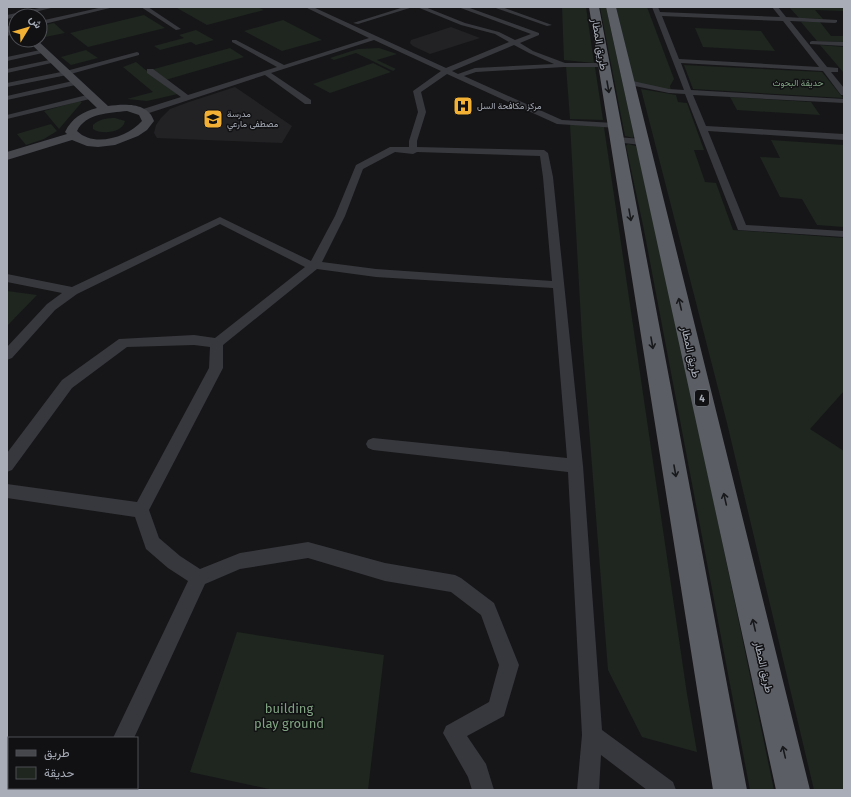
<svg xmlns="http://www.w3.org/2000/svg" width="851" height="797" font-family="'Fira Sans',Vazirmatn,sans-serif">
<rect width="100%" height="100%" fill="#161618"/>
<path fill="#222225" d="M451,27l29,11 -50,16 -17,-8 -3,-3 1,-3z
M235,87l57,39 -10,17 -125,-5 -3,-5 2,-8 5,-7 9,-9 19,-7z"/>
<path fill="#1e261f" d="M183,7h74l7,3 -57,15 -30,-17z
M562,7h24l8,56 -30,-3z
M600,7h6l28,129 -1,2 -8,-2z
M616,7h31l27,72 -4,7 1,5 -37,-9z
M789,7h55v4l-29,-1 8,9 -24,-1z
M144,15l21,13 -77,19 -18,-14z
M283,20l39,20 -40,11 -38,-20z
M801,22h19l11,14h13v6l-27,-1z
M54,23l11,10 -25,5v-12z
M695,28l66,3 14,20 -72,-4z
M196,30l18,10 -18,5 -5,-3 -31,8 -6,-4 30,-8 -5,-3z
M820,45l24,2v25h-1z
M230,48l14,9 -82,24 16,13 -31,7 -20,-2 26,-7 -30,-25 13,-5 11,9z
M379,48l18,6 -20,6 19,9 -3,2 -37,-18 -22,7 -4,-2 28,-9z
M86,50l12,8 -27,7 -10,-8z
M373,63l18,9 -61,21 -17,-9z
M684,65l138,7 21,26 -150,-9z
M566,66l29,1 8,53 -33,-1z
M641,89l35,6 2,7 9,1 17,47h-10l11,32 11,1 17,47 111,8v153l-34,38 34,22v339h-30l-87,-367z
M730,97l81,5 9,13 -83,-5z
M79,101l3,1 -23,27 -15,-18z
M115,118l10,3c-2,12 -24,14 -32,8v-4c6,-6 14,-7 22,-7z
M51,124l6,7 -13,8 -18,6 -9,-11z
M570,124l34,3 83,567 10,58 -55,-15 -34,-67 -26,-332z
M771,140l73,5v82l-27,-2 -15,-26 -22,-2 -20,-40 20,1z
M628,144l8,2 5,19 55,252 78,373h-24l-106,-560 -18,-84z
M7,291l30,4 -30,31z
M237,632l147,23 -16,135h-94l-84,-18z"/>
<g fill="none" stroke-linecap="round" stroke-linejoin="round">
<path fill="#37383d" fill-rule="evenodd" d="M44,7h11l-48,12v-4z
M103,7h11l-74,18v-4z
M141,7h7l33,22 -5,1z
M305,7h8l133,61 63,-26 -14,-8 -34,-9 -44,-18h8l40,16 34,9 16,8 16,-6 -73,-27h9l72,26v2l-19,8 13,8 32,12h39l4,2 -4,2h-40l-88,5 -12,4 98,44 52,3 4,3 -1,2 -60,-4 -110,-50 -26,18 5,20 -9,29v6l127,3 4,3 5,24 30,289 19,264 71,52 3,8h-29l-46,-35 -2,35h-22l5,-55 -14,-263 -195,-22 -5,-2 -2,-4 2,-4 5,-2 194,20 -14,-170 -177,-11 -59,-8 -94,76v23l-74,142 10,28 21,18 20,13 40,-16 68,-11 77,21 70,12 6,3 33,25 25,62 -15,51 -37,20 19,28 8,26h-22l-4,-13 -25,-44 3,-7 43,-24 10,-37 -18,-50 -30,-23 -66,-11 -77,-23 -68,11 -35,15 -71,154h-21l75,-157 -20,-13 -22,-19 -11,-32 -128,-19v-14l130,18 72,-134 1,-21 -16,-2 -67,2 -55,41 -60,82 -5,2v-19l55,-73 57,-41 75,-4 21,3 90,-71 -85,-43 -143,70 -22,16 -43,48 -5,2v-13l40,-43 15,-11 -55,-11v-8l65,13 148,-70 91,44 24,-45 21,-51 34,-18h19v-6l9,-29 -5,-21 28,-20 -67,-31 -103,33 40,27v4h-6l-40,-29 -119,39h-3l-4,-2 1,-2 41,-13 -34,-24v-4h6l35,26 89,-28 -45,-25v-2h4l48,25 85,-27zM514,45l15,8 25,11 -79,4 -17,6 -6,-3zM395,152l18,2 4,-2 123,4 3,21 9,104 -176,-12 -54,-7 23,-46 18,-47z
M404,7h9l-55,17 -5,-1z
M493,7h9l50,18 -5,1z
M652,7h6l2,5 120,5 -8,-10h6l8,10 51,3v2l-2,1 -45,-2 37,46 11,1v4h-7l13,16v7h-3l-18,-24 -142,-8 10,27 153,9v4l-151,-8 13,31 138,8v6l-136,-9 38,94 98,6v6l-106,-7 -53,-136 -16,-1 -44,-9 -1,-2 4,-2 41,9 15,1zM662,16l121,5 36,46 -140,-8z
M16,30v4l-9,2v-4z
M812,41l32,1v4l-34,-2v-2z
M45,49l3,2 -1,1 -40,9v-4z
M137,52l2,1v2l-72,20 -60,12v-4l59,-12z
M54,59l4,2 -2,1 -49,11v-4z
M77,80h3v4l-73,16v-4z
M91,94h3v4l-87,21v-4z
M617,137l25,2 4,3 -4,3 -28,-3 -1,-2 1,-2z
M88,788h22l-1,2h-22z"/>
<path fill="#45474d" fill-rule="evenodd" d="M7,26l9,2v6l-9,-2z
M27,40h10l71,66c16,-2 40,-4 46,15l-7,9 -9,6 -23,9 -17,2 -11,-1 -15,-6 -65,20v-8l60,-18 -2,-2c7,-14 17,-20 32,-24zM127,111l12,4 3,6c-14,16 -48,27 -65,10 9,-18 32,-18 50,-20z"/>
<path fill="#5b5e65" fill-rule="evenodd" d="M589,7h10l148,783h-34z
M606,7h10l194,783h-34z"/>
</g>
<defs><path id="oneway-shaft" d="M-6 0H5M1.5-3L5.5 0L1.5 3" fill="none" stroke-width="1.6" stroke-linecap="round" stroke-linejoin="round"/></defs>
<g stroke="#18191b">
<use href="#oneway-shaft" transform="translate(608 87) rotate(80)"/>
<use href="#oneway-shaft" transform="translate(630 215) rotate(80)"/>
<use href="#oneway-shaft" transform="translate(680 304) rotate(-103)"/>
<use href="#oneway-shaft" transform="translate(652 343) rotate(80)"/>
<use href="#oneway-shaft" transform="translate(675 471) rotate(80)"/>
<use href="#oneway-shaft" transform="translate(725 499) rotate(-103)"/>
<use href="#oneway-shaft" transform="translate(754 625) rotate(-103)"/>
<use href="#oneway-shaft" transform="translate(784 752) rotate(-103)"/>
</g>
<defs>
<symbol id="hospital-square" viewBox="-11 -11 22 22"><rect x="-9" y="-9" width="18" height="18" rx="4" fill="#f2b134" stroke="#111113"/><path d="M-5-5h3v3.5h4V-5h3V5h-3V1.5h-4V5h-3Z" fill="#111"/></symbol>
<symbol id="school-square" viewBox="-11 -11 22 22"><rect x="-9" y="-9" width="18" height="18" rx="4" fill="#f2b134" stroke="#111113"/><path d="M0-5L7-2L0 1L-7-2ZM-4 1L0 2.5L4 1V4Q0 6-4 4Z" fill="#111"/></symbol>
</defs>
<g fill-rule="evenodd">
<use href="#hospital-square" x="452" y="95" width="22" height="22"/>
<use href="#school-square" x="202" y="108" width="22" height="22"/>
</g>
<g text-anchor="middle" stroke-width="3" stroke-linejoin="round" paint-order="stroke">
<g font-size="9" fill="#7fa381" stroke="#111113">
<text x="798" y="86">حديقة البحوث</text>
</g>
<g font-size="9" fill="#a8adb8" stroke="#111113" text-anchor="start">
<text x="477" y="109">مركز مكافحة السل</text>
<text x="227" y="117">مدرسة<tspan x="227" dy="10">مصطفى مارعي</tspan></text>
</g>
<rect fill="#111113" stroke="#7b7e86" stroke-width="1" x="695" y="390" width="14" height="16" rx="3"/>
<g font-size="10" font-weight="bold" fill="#a8adb8">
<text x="702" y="402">4</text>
</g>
<g font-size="11" fill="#a8adb8" stroke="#111113">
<text transform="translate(600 44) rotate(80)" y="4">طريق المطار</text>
<text transform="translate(691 352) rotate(77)" y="4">طريق المطار</text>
<text transform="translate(764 667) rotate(77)" y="4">طريق المطار</text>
</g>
<g font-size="13" fill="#7fa381" stroke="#111113">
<text x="289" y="713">building<tspan x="289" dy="15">play ground</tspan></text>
</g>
</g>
<rect width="851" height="797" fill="none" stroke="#a8adb8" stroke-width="16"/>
<rect x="8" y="737" width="130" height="52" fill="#111113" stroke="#4d4f55"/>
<rect x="16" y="750" width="20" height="6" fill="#45474d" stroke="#4d4f55"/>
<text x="44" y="757" font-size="12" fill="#a8adb8">طريق</text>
<rect x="16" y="767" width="20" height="12" fill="#1e261f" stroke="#4d4f55"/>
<text x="44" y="777" font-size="12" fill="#a8adb8">حديقة</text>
<g transform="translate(28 28) rotate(52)"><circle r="19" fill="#111113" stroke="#4d4f55"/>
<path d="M0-3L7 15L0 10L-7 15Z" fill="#f2b134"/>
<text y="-6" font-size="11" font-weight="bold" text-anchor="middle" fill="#a8adb8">ش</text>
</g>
</svg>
